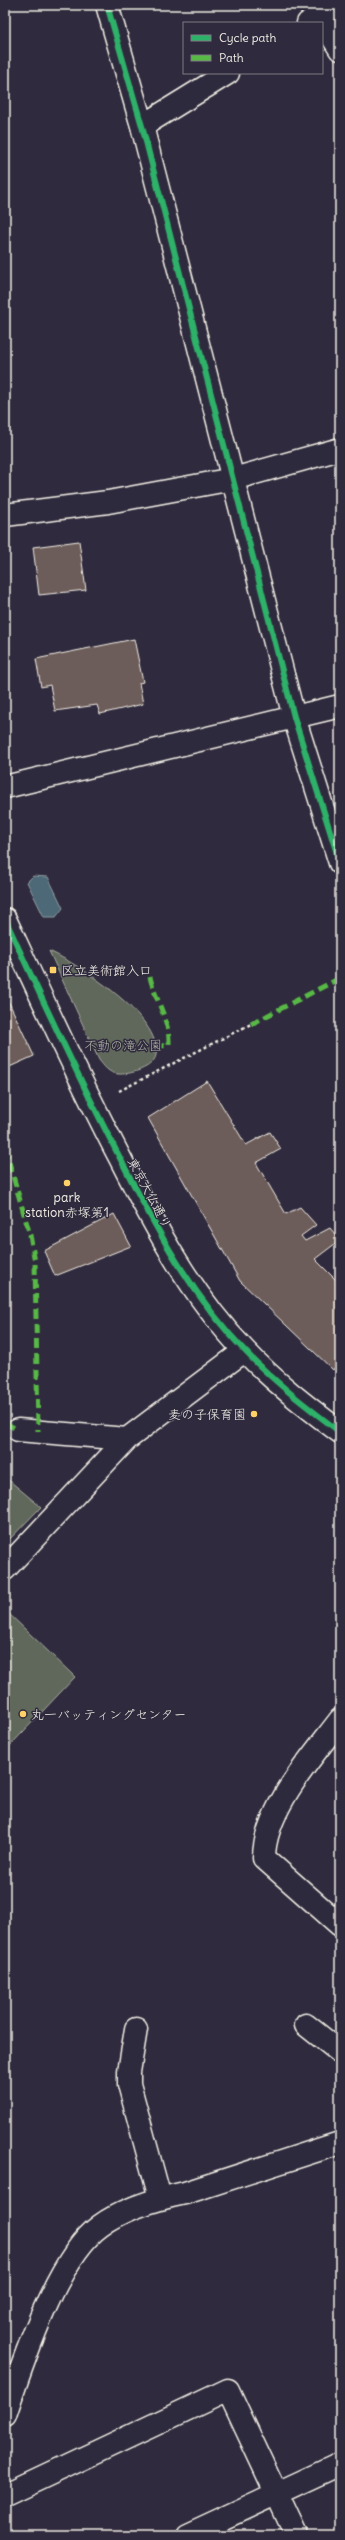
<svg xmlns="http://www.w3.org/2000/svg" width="345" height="2540" font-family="Delius,'Klee One',sans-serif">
<rect width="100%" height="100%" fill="#2f2a3d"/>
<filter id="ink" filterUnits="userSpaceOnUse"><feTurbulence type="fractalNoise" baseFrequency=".025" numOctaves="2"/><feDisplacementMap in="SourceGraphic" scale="8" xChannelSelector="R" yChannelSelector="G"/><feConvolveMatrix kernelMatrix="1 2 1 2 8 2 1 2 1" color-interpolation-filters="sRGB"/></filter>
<g filter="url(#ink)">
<path fill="#60685b" stroke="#aaaca2" d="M49,951c29,13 113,66 107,104 -2,13 -27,20 -38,19 -10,-1 -14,-8 -19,-14z
M5,1477l36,30 -36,37z
M5,1610l70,67 -70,74z"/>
<path fill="#4e6776" stroke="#909ea4" d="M33,876l15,1 15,31 -7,9h-12l-17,-35z"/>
<path fill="#6d5d5a" stroke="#f4f1e8" d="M79,541l7,49 -47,5 -6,-48z
M134,639l9,43 -4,1 4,21 -43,10 -3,-9 -42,6 -5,-26 -9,2 -5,-28z
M5,994l29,62 -29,13z
M207,1081l39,64 24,-13 11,17 -25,14 30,51 14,-7 16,18 -15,11 4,5 25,-13 10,12 -25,19 25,25v77l-7,9 -93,-89 -92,-163z
M114,1214l17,32 -76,30 -11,-25z"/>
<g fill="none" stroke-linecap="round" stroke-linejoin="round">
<defs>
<path id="minor" d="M107,5l35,121 152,591 46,146
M319,16l21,33
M308,23l29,-18
M142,126l86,-53
M5,515l103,-13 125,-23 107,-30
M5,787l335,-81
M5,919c37,80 74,161 115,239 35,69 71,137 125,193 29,31 62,56 95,81
M18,1430l109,9
M5,1569l122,-130 117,-88
M340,1720c-28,37 -76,90 -76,138l76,67
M306,2025l34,27
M136,2029l-7,43v12l31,114
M5,2415c17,-51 52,-158 95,-189 24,-18 56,-27 85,-33l155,-50
M5,2495l223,-105 68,145
M187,2535l153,-71"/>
</defs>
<use href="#minor" stroke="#f4f1e8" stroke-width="25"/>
<path stroke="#f4f1e8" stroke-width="2.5" stroke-dasharray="3 3" stroke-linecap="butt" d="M119,1091l132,-67"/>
<use href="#minor" stroke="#2f2a3d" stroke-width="22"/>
<path stroke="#58b947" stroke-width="5" stroke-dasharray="10 5" stroke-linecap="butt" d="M150,977c5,22 20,44 19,67l-14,4
M251,1024l89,-46
M5,1148l25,87 5,27 3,169
M5,1423l13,7"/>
<defs>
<path id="cycleway" d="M107,5l35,121 152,591 46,146
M5,919c37,80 74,161 115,239 35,69 71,137 125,193 29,31 62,56 95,81"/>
</defs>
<use href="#cycleway" stroke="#2f2a3d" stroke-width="8"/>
<use href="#cycleway" stroke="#2db169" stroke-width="6"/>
</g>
</g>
<g fill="#ffd166" stroke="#2f2a3d" stroke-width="1.5">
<rect x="49" y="966" width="8" height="8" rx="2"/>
<circle cx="67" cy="1183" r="4"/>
<circle cx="254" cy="1414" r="4"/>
<circle cx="23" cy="1714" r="4"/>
</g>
<g text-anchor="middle" stroke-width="3" stroke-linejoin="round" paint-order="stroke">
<g font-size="13" fill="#f4f1e8" stroke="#2f2a3d" text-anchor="start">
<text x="61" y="975">区立美術館入口</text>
<text x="67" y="1202" text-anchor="middle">park<tspan x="67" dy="15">station赤塚第1</tspan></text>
<text x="246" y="1419" text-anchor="end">麦の子保育園</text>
<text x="31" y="1719">丸一バッティングセンター</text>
</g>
<g font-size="13" fill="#b1b3a9" stroke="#2f2a3d">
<text x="123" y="1050">不動の滝公園</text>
</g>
<g font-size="13" fill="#f4f1e8" stroke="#2f2a3d">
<text transform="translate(150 1193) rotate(62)" y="5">東京大仏通り</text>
</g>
</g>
<rect width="345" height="2540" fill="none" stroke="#2f2a3d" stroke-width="20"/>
<rect x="10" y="10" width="325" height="2520" fill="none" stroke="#f4f1e8" stroke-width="1.5" filter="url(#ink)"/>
<rect x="183" y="22" width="140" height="52" fill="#2f2a3d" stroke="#7e7a81"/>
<rect x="191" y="35" width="20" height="6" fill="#2db169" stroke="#7e7a81"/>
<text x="219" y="42" font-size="12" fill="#f4f1e8">Cycle path</text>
<rect x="191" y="55" width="20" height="6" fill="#58b947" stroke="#7e7a81"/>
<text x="219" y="62" font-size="12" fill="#f4f1e8">Path</text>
</svg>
